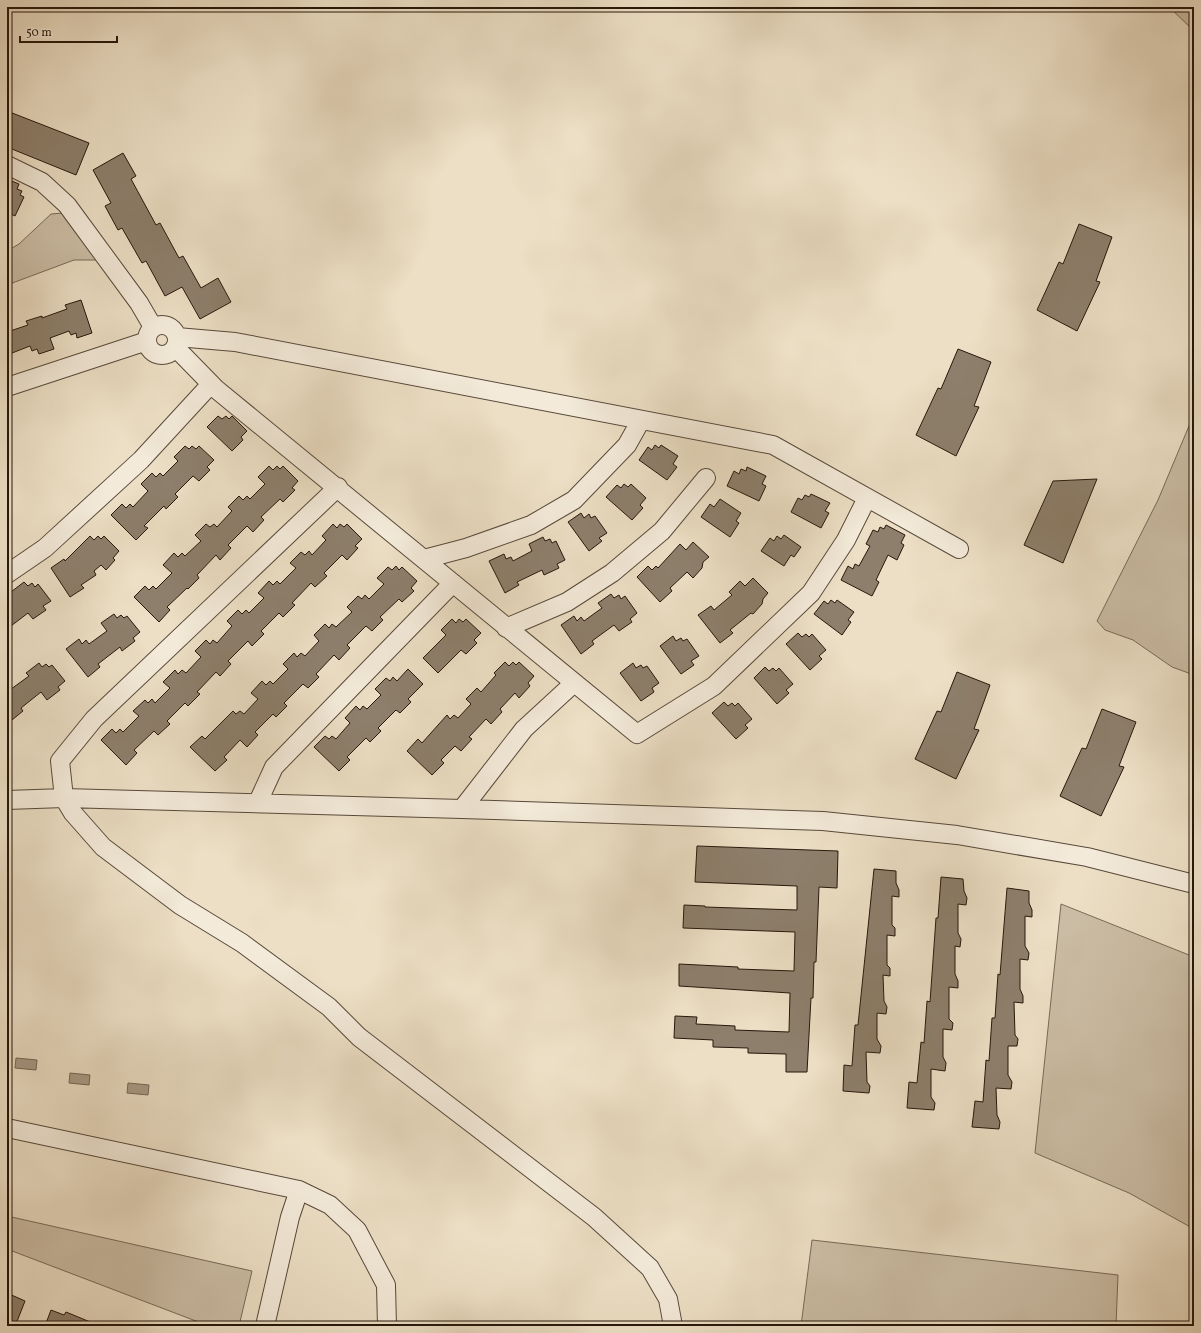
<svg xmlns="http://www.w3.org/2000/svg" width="1201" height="1333" font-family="Vollkorn,serif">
<rect width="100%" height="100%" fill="#ecdfc5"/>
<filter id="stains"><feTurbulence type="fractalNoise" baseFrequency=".005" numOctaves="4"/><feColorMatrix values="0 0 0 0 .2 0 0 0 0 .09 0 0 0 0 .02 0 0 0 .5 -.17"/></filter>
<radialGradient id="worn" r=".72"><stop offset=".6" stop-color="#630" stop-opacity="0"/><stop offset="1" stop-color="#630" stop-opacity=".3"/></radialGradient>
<path fill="#cbbda5" stroke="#796a58" d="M1169,7h25v24z
M63,213l34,47h-23l-67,25v-34l12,-7 32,-30z
M1194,414v261l-22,-8 -39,-27 -28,-10 -8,-9 61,-121z
M1061,904l133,53v272l-65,-36 -94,-40z
M7,1216l245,55 -13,55h-30l-202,-77z
M812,1240l306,35 -2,51h-315z"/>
<path fill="#a99b86" stroke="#756655" d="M16,1058l21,2 -1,10 -21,-2z
M70,1073l20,2 -1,10 -20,-2z
M128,1083l21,2 -1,10 -21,-2z"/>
<path fill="#8d7f6c" stroke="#27170b" d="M7,111l82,32 -13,32 -69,-28z
M123,153l13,23 -5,3 25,46 4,-2 19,35 4,-2 18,32 17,-10 13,24 -31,17 -18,-32 -17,9 -19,-35 -4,2 -20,-35 -4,2 -13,-24 6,-3 -18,-33z
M7,179l12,5 -2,5 5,2 -2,4 4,2 -9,19 -8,-4z
M1079,224l33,13 -16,44 4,1 -23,49 -40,-21 22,-48 4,2z
M81,300l11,33 -15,5 -1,-5 -5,2 -2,-4 -19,7 4,11 -15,5 -2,-5 -5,2 -2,-5 -23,9v-23l21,-7 -2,-4 16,-5v2l25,-9 -2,-4z
M958,349l33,13 -17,44 5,1 -23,49 -40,-21 22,-47 3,1z
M218,416l4,3 4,-3 3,3 3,-3 15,15 -6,6 2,3 -11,11 -25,-24z
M655,445l4,3 2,-3 17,11 -5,8 4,3 -10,13 -28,-20 9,-13 4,3z
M185,446l4,3 3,-3 4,3 3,-3 15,14 -7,7 3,3 -11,11 -6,-5 -18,18 3,3 -12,12 -2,-3 -20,20 4,2 -12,12 -25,-25 11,-11 4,4 4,-4 3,3 15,-16 -7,-7 11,-11 4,4 4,-4 3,3 15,-15 -4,-4z
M269,466l4,4 4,-4 3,3 3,-3 15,15 -6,7 3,2 -12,12 -3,-3 -19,18 3,3 -11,12 -6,-6 -19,19 3,3 -11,12 -4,-5 -19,20 2,3 -11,11 -1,-1 -20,19 3,3 -11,12 -25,-25 11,-11 4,4 4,-4 3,3 16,-16 -9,-8 11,-12 4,4 4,-4 3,3 16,-15 -6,-6 11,-11 4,3 4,-3 3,3 15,-16 -4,-4 11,-11 4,4 4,-4 3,3 15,-15 -7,-7z
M747,467l19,9 -4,8 4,2 -7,15 -32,-15 7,-15 5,3 2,-5 5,2z
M1097,479l-34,84 -39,-18 29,-64z
M624,484l4,3 3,-3 15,14 -6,7 3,3 -11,12 -26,-23 11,-12 4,3z
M811,494l19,9 -5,8 4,2 -8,15 -30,-16 7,-14 4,2 3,-5 4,2z
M720,499l21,14 -5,8 3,2 -9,14 -29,-20 9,-13 4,3z
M581,513l3,5 5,-4 2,4 4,-2 12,17 -8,5 3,3 -13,10 -21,-29z
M333,524l4,4 3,-4 4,3 3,-3 15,15 -7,7 3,2 -11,12 -5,-5 -18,18 3,3 -12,11 -4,-4 -19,20 3,2 -12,12 -4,-4 -18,18 3,3 -12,12 -4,-5 -20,20 3,3 -11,12 -4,-4 -19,20 3,2 -12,12 -3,-3 -18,18 3,3 -12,11 -4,-4 -20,19 3,3 -11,12 -25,-25 11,-11 4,4 4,-4 3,3 16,-16 -6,-5 12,-11 3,3 4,-4 3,4 15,-15 -7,-6 12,-12 3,4 4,-4 4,3 15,-16 -6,-6 11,-11 4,4 3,-4 4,3 15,-17 -5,-5 11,-11 4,4 4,-4 3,3 15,-15 -6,-5 11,-12 4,4 4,-4 3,3 16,-16 -6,-5 11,-11 4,3 4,-4 3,4 14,-15 -4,-4z
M886,525l19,10 -4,8 3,2 -7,15 -9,-5 -12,25 3,2 -7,14 -31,-16 7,-14 5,3 2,-5 4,2 11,-20 -4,-2 7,-14 5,2 2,-5 4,2z
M784,535l17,12 -7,10 -3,-2 -7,11 -23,-15 9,-13 4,3 3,-5 4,3z
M90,536l4,4 4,-4 3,3 3,-3 15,15 -6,7 2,2 -9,10 -5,-5 -7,6 2,4 -15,10 3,3 -14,9 -19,-29 13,-9 1,2z
M543,537l2,4 5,-2 2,4 4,-2 9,19 -8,4 2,4 -15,7 -2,-5 -25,12 2,3 -14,8 -16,-32 15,-7 2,5 5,-2 2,4 19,-10 -3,-7z
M693,542l16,15 -6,5 -1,6 -9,10 -6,-6 -17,16 2,3 -12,11 -23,-25 11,-11 4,4 4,-4 2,2 22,-24 6,6z
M396,566l3,4 3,-3 15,14 -6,7 3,3 -12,11 -3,-3 -19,18 3,3 -11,11 -6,-5 -19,19 3,3 -11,12 -5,-5 -18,19 3,3 -11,11 -5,-4 -19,19 3,3 -11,11 -3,-3 -18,18 3,3 -11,12 -7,-7 -16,17 3,3 -12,11 -25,-24 12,-11 3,3 28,-28 3,3 4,-3 4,3 14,-15 -7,-6 11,-12 4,4 4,-4 3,3 15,-15 -5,-5 11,-11 3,4 4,-4 4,3 14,-15 -5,-6 11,-11 4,4 3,-4 4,3 16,-15 -5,-5 11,-11 4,3 3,-4 4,4 15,-15 -7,-6 11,-11 4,3z
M753,578l15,15 -5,6 -1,5 -9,10 -2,-1 -21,17 3,3 -13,10 -22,-28 13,-9 3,4 18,-15 -3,-3 11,-11 5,5z
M24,582l4,4 4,-3 3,4 3,-3 13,17 -8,5 3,4 -13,9 -5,-6 -21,16v-34z
M611,594l3,4 5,-3 2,4 4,-3 12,17 -7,6 2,3 -13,9 -5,-6 -22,16 2,3 -13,10 -20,-29 13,-9 3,5 4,-4 3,4 18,-13 -4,-5z
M831,600l4,3 2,-3 17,12 -6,8 3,2 -9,13 -28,-21 10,-13 4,3z
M114,614l3,4 4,-3 3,3 3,-2 13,16 -7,6 2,3 -13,10 -2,-4 -22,17 2,3 -12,10 -22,-28 13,-10 3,5 4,-4 3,4 18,-13 -6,-8z
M452,619l4,4 3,-4 4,3 3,-3 15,14 -7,7 3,3 -11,11 -5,-4 -23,23 -15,-15 23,-23 -5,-5z
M798,633l4,4 4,-3 3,3 3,-3 14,16 -7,6 3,3 -12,11 -24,-26z
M673,636l3,5 5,-3 2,3 4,-2 12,17 -8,5 3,4 -13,9 -21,-28z
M505,662l4,4 4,-4 3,3 3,-3 15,14 -6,7 2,3 -11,12 -4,-5 -15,16 2,3 -11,12 -5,-5 -17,18 3,2 -11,12 -6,-5 -14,14 3,3 -12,12 -25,-24 11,-12 4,4 25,-28 3,4 4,-4 4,3 13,-14 -5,-5 11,-11 4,4 15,-17 -2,-2z
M39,663l3,4 4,-3 3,3 3,-2 13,16 -7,6 2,3 -13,10 -6,-8 -20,16 2,3 -16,13v-32l22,-16 -3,-3z
M633,663l3,5 5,-3 2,3 4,-2 12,17 -7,5 2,4 -13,9 -21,-28z
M765,667l4,4 4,-3 3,3 3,-3 14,16 -7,6 3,3 -12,11 -23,-26z
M408,669l15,15 -15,15 3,3 -11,11 -4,-3 -18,18 3,3 -11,11 -4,-4 -19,19 3,3 -11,11 -25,-24 11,-11 4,3 3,-3 4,3 14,-16 -5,-5 11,-12 4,4 3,-4 4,3 14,-14 -6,-6 11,-11 4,3 3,-4 4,4z
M957,672l33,13 -16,44 5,1 -23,49 -41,-20 22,-48 4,1z
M724,702l4,4 4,-3 3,3 3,-3 14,16 -7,6 3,3 -12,11 -24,-26z
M1102,709l34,13 -17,44 5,1 -23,49 -41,-20 22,-48 4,1z
M697,846l141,5 -1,37 -18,-1 -3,75h-2l-1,36h-2l-4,74h-21v-18l-38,-1v-5l-35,-1v-7l-39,-2 1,-22 22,1 -1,7 39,2v4l54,2 1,-39 -111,-7v-22l59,3v2l56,2 1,-39 -112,-4 1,-23 21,1v1l92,3v-24l-102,-4z
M874,869l22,2v12l3,7v7l-7,-1v29l3,3v8l-8,-1v30l3,3v8l-7,-1 1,26 3,6 -1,7 -9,-1v26l4,7 -1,7 -14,-1 1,30 3,4 -1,7 -26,-2 1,-26 8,1 3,-41h3z
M941,877l22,2 1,12 3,7 -1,7 -8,-1v29l3,6 -1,8 -5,-1v28l3,7v7l-9,-1v32l4,4 -1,7 -9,-1v28l3,6 -1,8 -14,-2v28l4,6 -1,7 -27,-2 2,-26 8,1 4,-41 3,1 3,-42 3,1 6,-84h2z
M1007,888l22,3v12l3,7v7l-7,-1v30l4,7 -1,7 -8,-1v30l3,7v7l-9,-1 1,33 3,4 -1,7h-9v29l4,7 -1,7 -15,-1 1,27 3,7 -1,7 -27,-2 3,-26 8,1 3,-42 3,1 3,-43h3l3,-44 2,1z
M7,1293l18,8 -9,23 -9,-4z
M51,1310l13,5 2,-3 34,14h-55z"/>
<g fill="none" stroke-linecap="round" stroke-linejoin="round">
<defs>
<path id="minor" d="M7,165l35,17 25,23 72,98 14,24
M147 340a15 15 0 1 1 30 0a15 15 0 1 1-30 0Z
M177,337l58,5 538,103 186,104
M175,347l41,42 421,345 77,-48 97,-93 35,-53 21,-42
M7,387l140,-46
M338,487l-244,232 -34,42 4,37 9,15 30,34 77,58 62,38 87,64 30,30 235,180 56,51 18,31 5,27
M424,559l42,-11 65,-23 43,-25 53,-55 14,-25
M7,574l38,-26 96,-88 70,-76
M506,628l61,-26 45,-29 50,-42 44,-53
M7,800l57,-2 398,11 62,-80 50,-46
M258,802l16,-35 179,-184
M462,809l361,12 134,14 130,22 107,27
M7,1128l292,62 31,15 27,25 29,55 1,41
M265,1326l25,-109 9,-27"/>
</defs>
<use href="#minor" stroke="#58493a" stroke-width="20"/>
<use href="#minor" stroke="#f3ead9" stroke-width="18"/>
</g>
<rect width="1201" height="1333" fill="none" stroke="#ecdfc5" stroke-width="24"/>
<rect x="8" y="8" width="1185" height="1317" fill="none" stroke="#27170b" stroke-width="2"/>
<rect x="12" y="12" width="1177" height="1309" fill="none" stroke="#27170b"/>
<path d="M20 36v6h97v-6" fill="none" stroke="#27170b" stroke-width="2"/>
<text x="26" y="36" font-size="12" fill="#27170b" stroke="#f3ead9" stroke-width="3" paint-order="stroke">50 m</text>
<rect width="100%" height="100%" filter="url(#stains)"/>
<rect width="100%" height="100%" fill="url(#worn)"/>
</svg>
